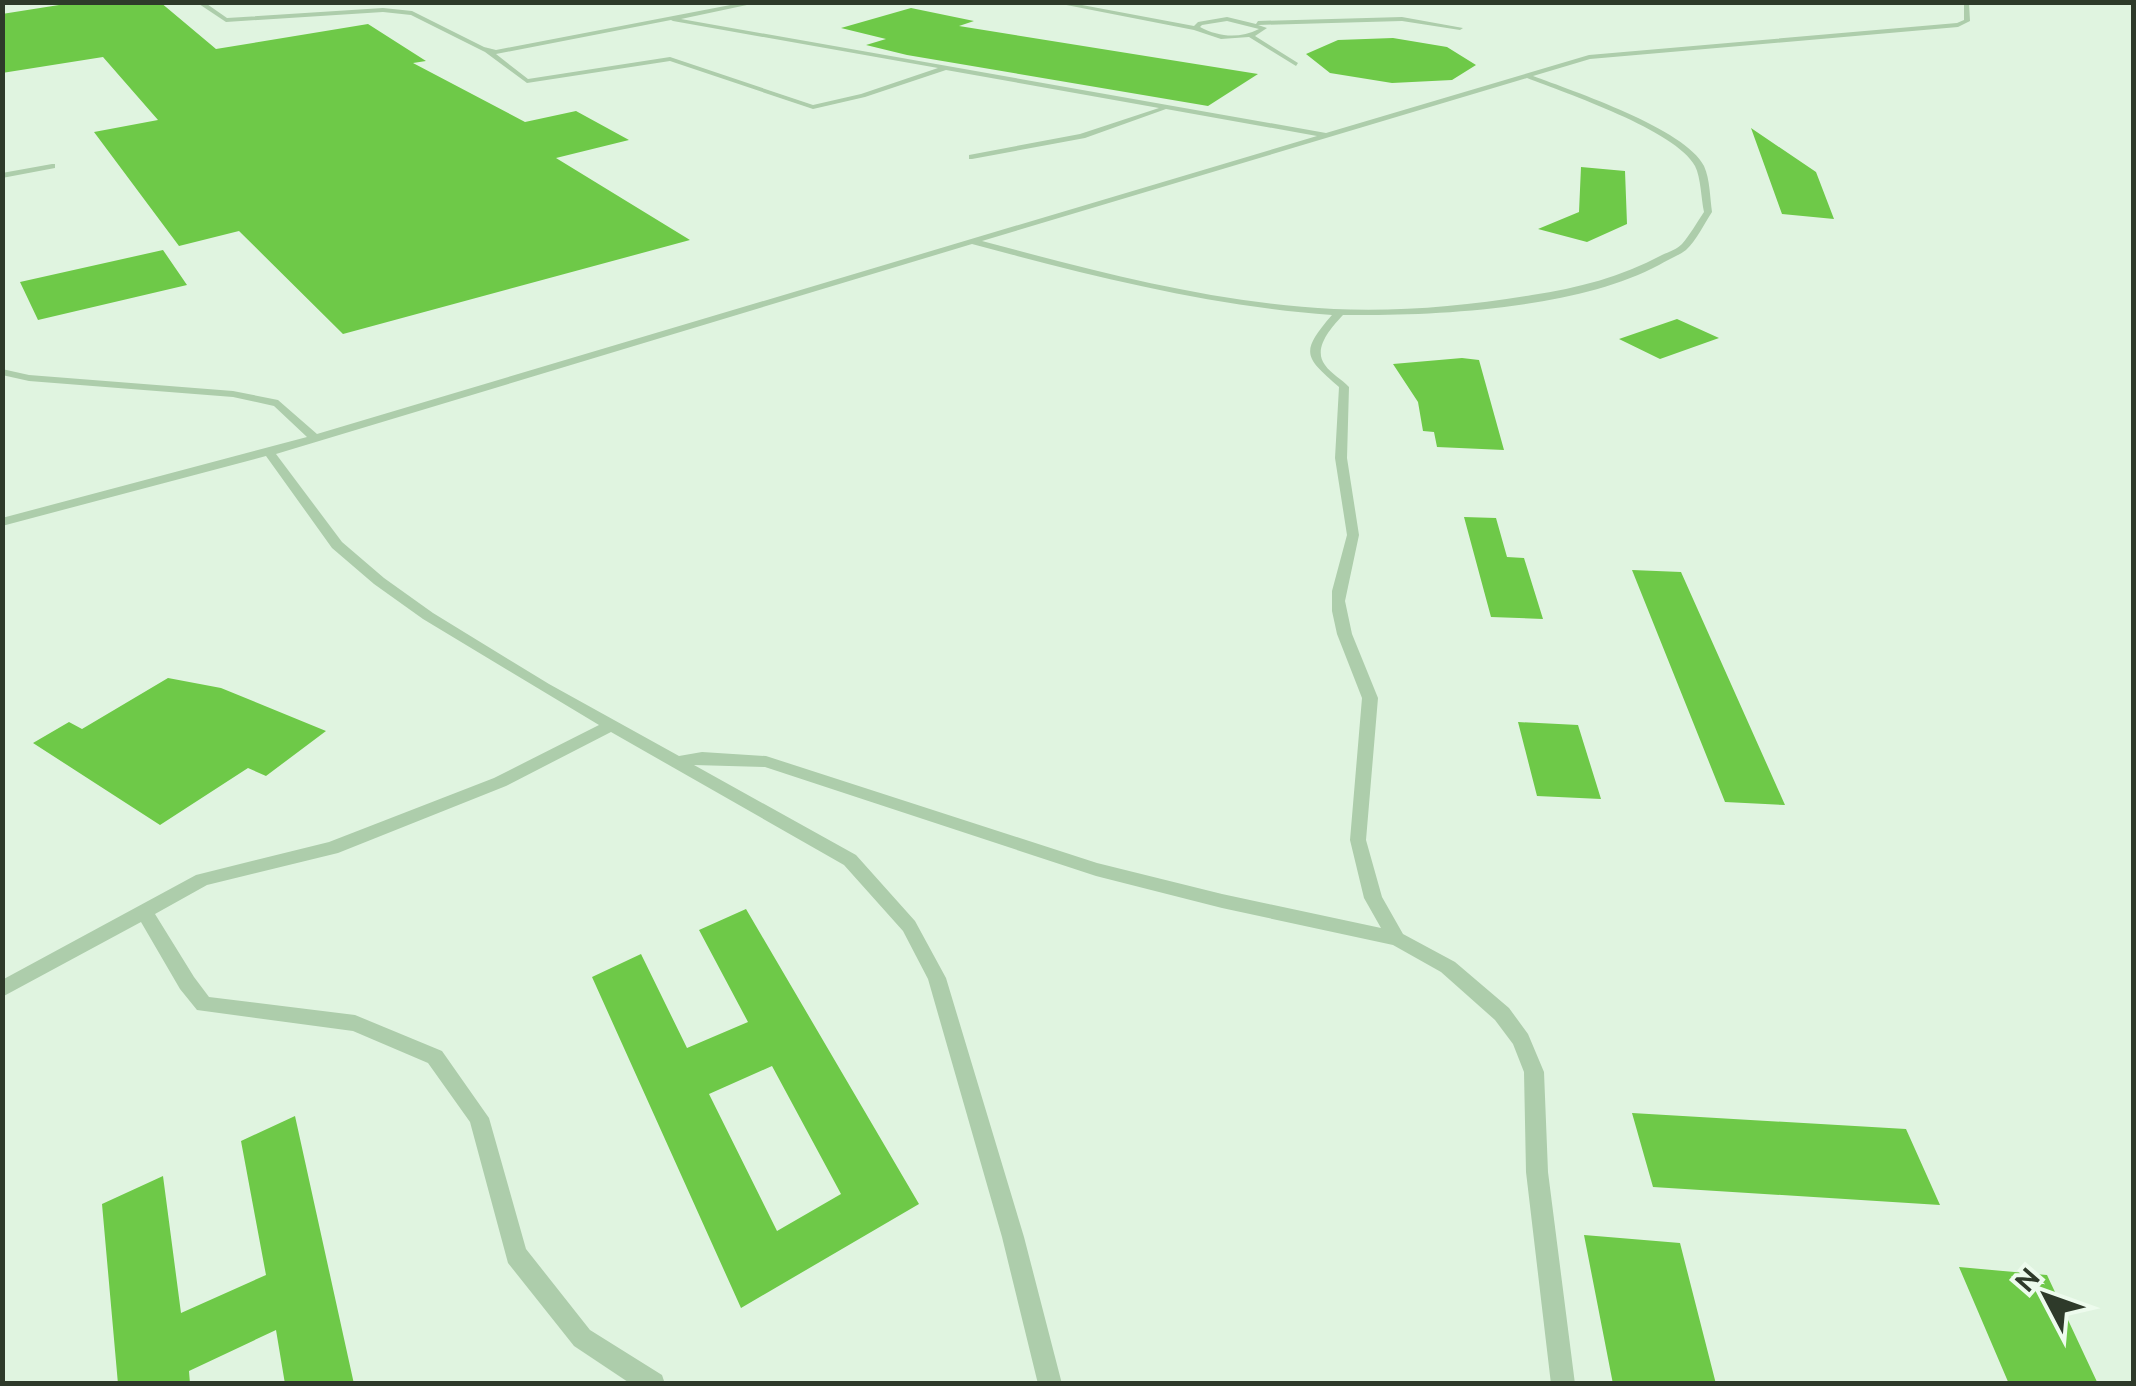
<svg xmlns="http://www.w3.org/2000/svg" width="2136" height="1386" font-family="Ubuntu,sans-serif">
<rect width="100%" height="100%" fill="#e0f4e0"/>
<path fill="#6ec948" fill-rule="evenodd" d="M78,2h82l56,47 152,-25 58,37 -13,2 112,59 51,-11 53,29 -73,18 134,82 -347,94 -104,-103 -60,15 -85,-114 64,-12 -55,-63 -101,16v-59z
M911,8l63,13 -15,5 299,48 -50,32 -301,-51 -41,-10 20,-6 -45,-11z
M1393,38l54,9 29,18 -24,15 -60,3 -62,-10 -24,-19 32,-14z
M1751,128l65,44 18,47 -52,-5z
M1581,167l44,4 2,53 -40,18 -49,-13 41,-17z
M163,250l24,35 -149,35 -18,-38z
M1677,319l42,19 -59,21 -41,-20z
M1462,358l17,2 25,90 -67,-3 -3,-15 -11,-1 -5,-29 -25,-38z
M1464,517l32,1 11,39 17,1 19,61 -52,-2z
M1632,570l49,2 104,233 -60,-3z
M168,678l53,10 105,43 -60,45 -18,-8 -88,57 -127,-82 36,-21 13,7z
M1518,722l60,3 23,74 -64,-3z
M746,909l173,295 -178,104 -149,-331 49,-23 46,94 61,-26 -49,-92zM772,1066l69,128 -64,37 -68,-137z
M1632,1113l274,16 34,76 -287,-18z
M295,1116l59,268h-69l-9,-54 -87,41 1,13h-72l-16,-180 61,-28 18,137 85,-38 -25,-134z
M1584,1235l96,8 36,141h-103z
M1959,1267l88,8 51,109h-89z"/>
<g fill="none" stroke-linecap="round" stroke-linejoin="round">
<path fill="#adcdab" fill-rule="evenodd" d="M196,2h8l23,16 156,-10 29,3 72,36 12,3 250,-48h15l-80,17 645,114 263,-78 368,-32 7,-3v-16l5,-1 1,18 -12,6 -368,32 -57,17c40,15 153,53 171,90 6,13 6,33 8,46 -8,12 -16,29 -26,38 -8,6 -19,10 -27,15 -82,44 -224,51 -316,50 -11,12 -31,33 -18,50 6,9 17,14 24,22l-2,71 12,77 -14,66 7,33 26,64 -12,142 16,57 21,37 52,28 54,46 19,26 16,38 4,100 27,212h-24l-25,-212 -2,-100 -11,-28 -18,-24 -54,-48 -48,-27 -171,-37 -126,-32 -331,-109 -71,-2 162,90 59,66 31,57 78,259 38,147h-24l-36,-147 -74,-258 -25,-48 -59,-66 -233,-133 -105,54 -168,67 -131,32 -52,29 39,63 15,20 146,18 87,36 47,67 37,131 64,81 72,45 3,9h-34l-57,-38 -66,-83 -38,-141 -42,-59 -75,-32 -156,-21 -17,-21 -39,-67 -139,75v-17l194,-105 133,-33 165,-64 105,-53 -176,-106 -49,-35 -42,-36 -66,-92 -264,70v-8l305,-81 -33,-31 -41,-9 -204,-16 -27,-6v-6l27,6 204,16 45,9 39,34 1000,-298 -151,-27 -81,29 -113,21h-3v-4l111,-21 79,-26 -213,-38 -81,27 -52,12 -143,-48 -143,22 -42,-31 -74,-37 -28,-3 -157,10zM671,20l2,1 265,47 -77,26 -48,11 -143,-48 -142,22 -32,-25zM1527,78c38,15 149,52 168,88 6,12 6,32 9,46 -7,10 -14,23 -22,32 -5,5 -13,8 -20,11 -41,22 -84,33 -130,40 -65,11 -133,17 -198,14 -120,-6 -236,-37 -352,-68zM972,244c119,32 237,62 360,71 -33,38 -27,42 7,72l-4,71 12,77 -15,56v20l5,23 25,64 -12,142 14,58 17,30 -159,-34 -125,-31 -331,-107 -64,-4 -23,4 -130,-72 -116,-71 -49,-35 -42,-36 -66,-88z
M1051,2h15l128,24 4,-4 29,-5 29,7 2,-3 144,-4 61,11 -3,2 -58,-9 -144,4 9,3 -12,8 43,27 -2,3 -47,-29 -28,2 -27,-9zM1227,21l32,8c-20,10 -40,8 -59,-2l2,-2z
M52,164h3v4l-53,10v-5z"/>
</g>
<rect width="2136" height="1386" fill="none" stroke="#2e3a2a" stroke-width="10"/>
<g transform="translate(2046 1296) rotate(311)" stroke="#edfbed" stroke-width="8" paint-order="stroke">
<path d="M0-8L18 38L0 25L-18 38Z" fill="#2e3a2a"/>
<text y="-15" font-size="28" font-weight="bold" text-anchor="middle" fill="#2e3a2a">N</text>
</g>
</svg>
